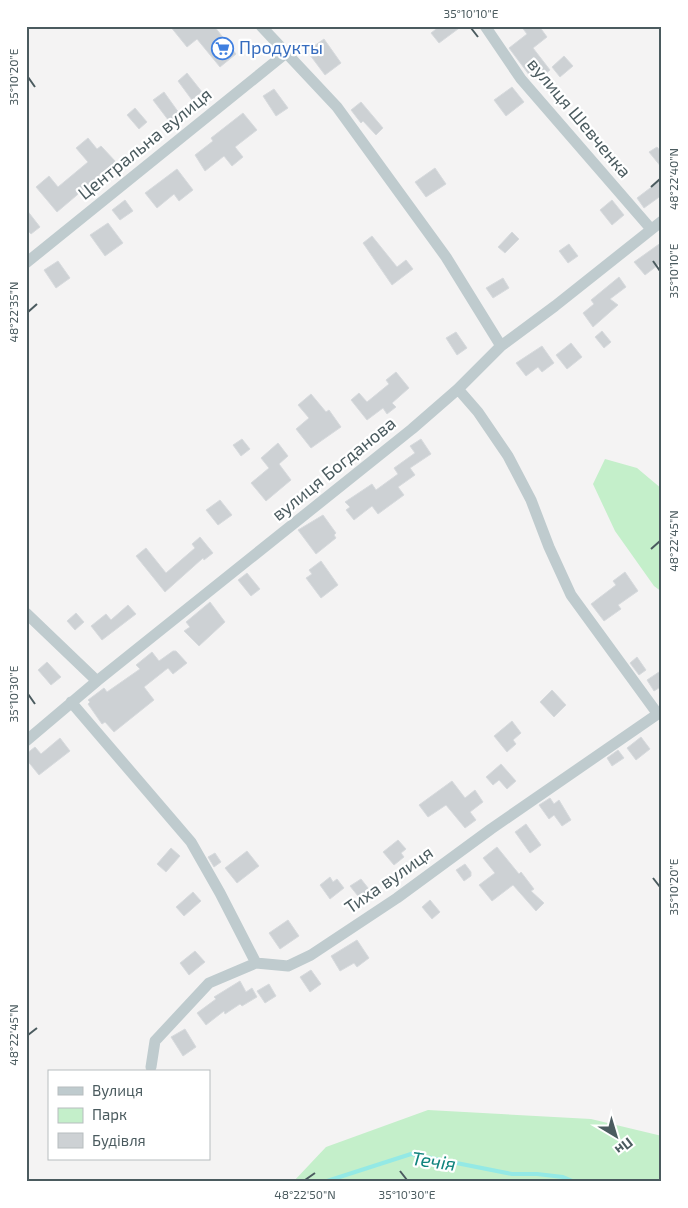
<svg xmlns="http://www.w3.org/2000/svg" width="688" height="1208" font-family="'Exo 2',sans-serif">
<rect width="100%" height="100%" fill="#f4f3f3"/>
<path fill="#c4efca" d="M605,459l32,9 25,21v103l-8,-6 -39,-55 -22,-47z
M428,1110l163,9 71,17v46h-369l33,-35z"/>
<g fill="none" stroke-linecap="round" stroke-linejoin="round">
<path stroke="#94e9e5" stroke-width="4" d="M324,1182l87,-28 101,20h25l26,3 12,5"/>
</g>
<path fill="#cdd1d4" stroke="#d7dadd" d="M170,26h44l22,28 -16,13 -23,-28 -10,8z
M440,26h22l-23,17 -8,-10z
M521,26h18l8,11 -14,11 17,22 -12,10 -5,-6 -3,2 -21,-28 18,-14z
M324,39l17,24 -16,12 -18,-24z
M564,56l9,10 -13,11 -8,-10z
M187,73l15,19 -10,8 -14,-19z
M512,87l12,15 -18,14 -12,-16z
M274,89l14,19 -12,8 -13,-20z
M164,92l15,21 -10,8 -16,-21z
M361,102l22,26 -7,7 -13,-14 -2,2 -10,-13z
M135,108l12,14 -8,7 -12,-14z
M243,113l14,17 -22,17 8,10 -11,9 -8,-10 -19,15 -10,-16 18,-14 -2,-3z
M88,138l9,11 4,-3 15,16 -59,50 -21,-25 13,-11 9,11 30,-25 -12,-14z
M657,147l5,6v15l-13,-16z
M435,168l11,16 -20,13 -11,-15z
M177,169l16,21 -14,11 -5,-7 -17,14 -12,-15z
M662,179v16l-18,13 -7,-10z
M125,200l8,11 -13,9 -8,-10z
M612,200l12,15 -12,10 -12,-15z
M26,209l14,18 -9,7 -5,-5z
M108,223l15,20 -18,13 -15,-21z
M512,232l7,7 -14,14 -7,-6z
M372,236l25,31 9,-7 7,9 -21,16 -29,-42z
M662,242v20l-17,13 -11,-13z
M569,244l9,12 -10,7 -9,-12z
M58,261l12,17 -14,10 -12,-18z
M619,277l7,10 -16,12 8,6 -25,22 -10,-14 11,-9 -3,-4z
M503,278l6,10 -16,10 -7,-10z
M602,331l9,11 -7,6 -9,-11z
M456,332l11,16 -10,7 -11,-17z
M571,343l11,14 -15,12 -11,-14z
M542,346l12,17 -12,9 -4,-5 -12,9 -10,-13z
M396,372l13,16 -17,15 4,4 -9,7 -4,-6 -16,12 -16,-20 8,-7 8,9 22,-18 -3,-4z
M311,394l15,18 3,-2 12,17 -30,21 -15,-19 13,-11 -11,-13z
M242,439l8,10 -9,7 -8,-11z
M421,439l10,15 -21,14 5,7 -17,12 6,8 -26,19 -6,-8 -18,14 -8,-10 4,-3 -5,-5 27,-18 4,6 22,-16 -4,-6 21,-15 -5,-7z
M278,443l10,13 -9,8 12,16 -25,21 -15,-18 18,-15 -8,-10z
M220,500l12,15 -14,10 -12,-15z
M323,515l13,18 -2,2 2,3 -20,16 -18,-24z
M200,537l13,16 -9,7 -1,-2 -38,34 -29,-36 10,-8 20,25 29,-25 -3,-4z
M321,561l17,24 -17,13 -15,-20 6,-4 -3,-4z
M625,572l13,19 -20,14 3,4 -17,12 -13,-17 25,-19 -3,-4z
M247,573l13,16 -9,7 -13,-16z
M210,602l15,20 -26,24 -15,-15 6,-4 -4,-5z
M128,605l8,9 -34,26 -11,-14 15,-12 5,6z
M76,613l8,9 -9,8 -8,-9z
M173,651h3l11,12 -14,11 -5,-6 -24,19 10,13 -40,32 -9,-10 -3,2 -14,-20 2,-2 -2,-2 16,-12 3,4 33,-23 -4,-4 16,-13 7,9z
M637,657l9,13 -7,5 -9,-12z
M47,662l14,15 -10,8 -13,-15z
M662,670v16l-8,5 -7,-11z
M552,690l14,15 -12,12 -14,-15z
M512,721l9,12 -8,7 3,4 -9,8 -13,-16z
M641,737l9,12 -14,11 -9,-12z
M60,738l10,13 -31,24 -13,-16v-5l9,-7 6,7z
M618,750l6,8 -12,8 -5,-8z
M501,764l15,17 -9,8 -8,-9 -6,5 -7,-8z
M452,781l13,17 10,-8 8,12 -13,10 6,8 -11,8 -19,-23 -18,12 -9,-12z
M550,798l4,6 5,-4 12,20 -9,6 -8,-11 -5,4 -10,-14z
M526,824l15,21 -11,8 -15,-21z
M398,840l8,9 -5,4 3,4 -10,8 -11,-13z
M497,847l22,27 2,-2 13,17 -3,2 13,12 -8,8 -23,-26 -21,16 -13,-16 16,-12 -12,-15z
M171,848l9,8 -14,16 -9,-8z
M247,851l12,15 -22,17 -12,-15z
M215,853l6,9 -7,5 -6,-10z
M465,864l6,8v4l-7,5 -8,-11z
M330,877l3,5 4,-3 7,9 -14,11 -10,-14z
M361,879l11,14 -10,8 -12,-15z
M193,892l8,9 -17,15 -8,-9z
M430,900l10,12 -8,7 -10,-12z
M288,920l11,16 -19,13 -11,-16z
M357,940l12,18 -12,9 -3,-4 -14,8 -9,-15z
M195,951l10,11 -16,13 -9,-12z
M311,970l10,14 -11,8 -10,-15z
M240,981l6,11 6,-4 5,9 -15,9 -2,-2 -15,10 -1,-3 -18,14 -9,-12 19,-14 -2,-2z
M269,984l7,12 -11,7 -8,-12z
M185,1029l11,18 -13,9 -12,-19z"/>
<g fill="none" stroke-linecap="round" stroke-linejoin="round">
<path stroke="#bfcbce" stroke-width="11" d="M261,26l76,81 109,150 55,89
M485,26l36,53 130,150
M26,263l260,-210
M458,389l20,23 30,44 23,44 18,47 22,48 86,118
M26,613l71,68
M71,702l120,140 29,51 36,70
M26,741l71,-60 315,-252 46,-40 43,-43 54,-40 107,-85
M151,1067l4,-26 54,-58 47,-20 32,3 23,-11 86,-57 94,-69 171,-118"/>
</g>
<path fill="none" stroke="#4b5b5f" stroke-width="2" d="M471,28l7,9M28,77l7,10M651,187l9,-8M653,261l7,10M28,312l9,-8M651,549l9,-8M28,694l7,10M653,878l7,9M28,1035l9,-7M400,1171l7,9M305,1180l10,-7"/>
<defs>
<symbol id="supermarket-ring" viewBox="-11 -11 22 22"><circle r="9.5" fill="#fff" stroke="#3f7fe0" stroke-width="1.5"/><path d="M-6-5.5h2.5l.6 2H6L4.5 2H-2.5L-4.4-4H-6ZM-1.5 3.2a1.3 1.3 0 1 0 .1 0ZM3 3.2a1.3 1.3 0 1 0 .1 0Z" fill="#3f7fe0"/></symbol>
</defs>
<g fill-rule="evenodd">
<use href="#supermarket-ring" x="210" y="36" width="25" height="25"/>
</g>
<g text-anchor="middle" stroke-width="4.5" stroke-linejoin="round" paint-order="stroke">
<g font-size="18" fill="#366cbe" stroke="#fff" text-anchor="start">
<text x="239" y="54">Продукты</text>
</g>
<g font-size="18" fill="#4b5b5f" stroke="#fff">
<text transform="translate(579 118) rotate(50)" y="6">вулиця Шевченка</text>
<text transform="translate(145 144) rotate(-39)" y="6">Центральна вулиця</text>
<text transform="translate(334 469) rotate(-39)" y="6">вулиця Богданова</text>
<text transform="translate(389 880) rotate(-35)" y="6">Тиха вулиця</text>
</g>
<g font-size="19" font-style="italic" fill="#12847e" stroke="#fff">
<text transform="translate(434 1161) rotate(8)" y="7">Течія</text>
</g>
</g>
<rect width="688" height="1208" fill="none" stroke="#ffffff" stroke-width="55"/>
<rect x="48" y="1070" width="162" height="90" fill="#ffffff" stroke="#b7bdbf"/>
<rect x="58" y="1087" width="25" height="8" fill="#bfcbce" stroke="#b7bdbf"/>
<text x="92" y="1096" font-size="15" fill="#4b5b5f">Вулиця</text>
<rect x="58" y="1108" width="25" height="15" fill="#c4efca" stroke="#b7bdbf"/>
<text x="92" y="1120" font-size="15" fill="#4b5b5f">Парк</text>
<rect x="58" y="1133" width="25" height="15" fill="#cdd1d4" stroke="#b7bdbf"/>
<text x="92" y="1146" font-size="15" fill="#4b5b5f">Будівля</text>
<g transform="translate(616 1136) rotate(142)" stroke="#ffffff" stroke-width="4" paint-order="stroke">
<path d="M0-4L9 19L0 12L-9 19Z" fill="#4b5b5f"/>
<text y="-8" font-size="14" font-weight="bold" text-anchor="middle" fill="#4b5b5f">Пн</text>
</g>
<rect x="28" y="28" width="632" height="1152" fill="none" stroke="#4b5b5f" stroke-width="2"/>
<g font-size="12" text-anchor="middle" fill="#4b5b5f">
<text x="471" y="18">35°10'10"E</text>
<text transform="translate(14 77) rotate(-90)" y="4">35°10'20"E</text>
<text transform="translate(674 179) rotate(-90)" y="4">48°22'40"N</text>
<text transform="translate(674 271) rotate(-90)" y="4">35°10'10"E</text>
<text transform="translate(14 312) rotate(-90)" y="4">48°22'35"N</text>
<text transform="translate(674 541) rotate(-90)" y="4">48°22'45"N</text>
<text transform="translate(14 694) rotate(-90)" y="4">35°10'30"E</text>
<text transform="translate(674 887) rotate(-90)" y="4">35°10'20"E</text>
<text transform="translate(14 1035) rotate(-90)" y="4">48°22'45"N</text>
<text x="305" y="1199">48°22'50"N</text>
<text x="407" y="1199">35°10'30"E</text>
</g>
</svg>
